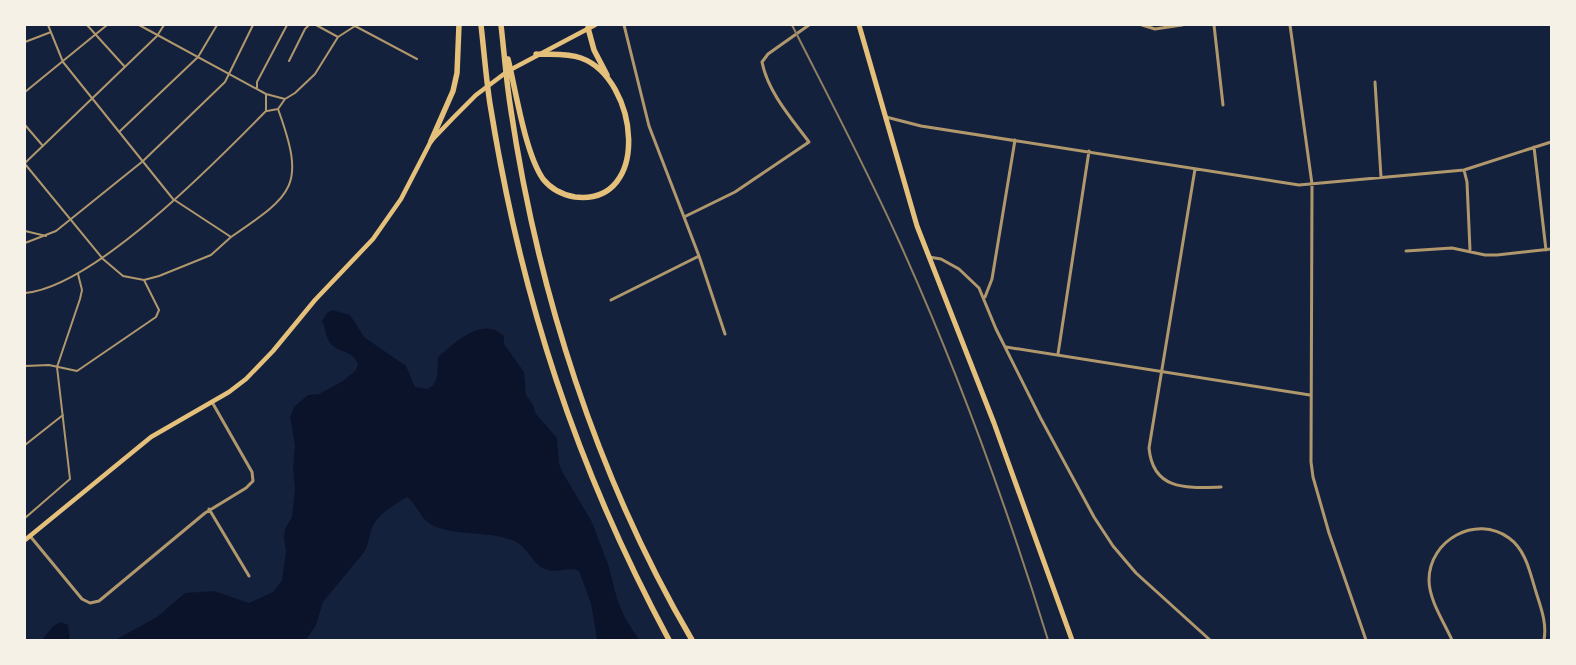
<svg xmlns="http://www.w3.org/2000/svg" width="1576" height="665" font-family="'Libre Baskerville',serif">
<rect width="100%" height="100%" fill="#14213d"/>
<path fill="#0b132b" d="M332,310l18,5 14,22 42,29 9,21 13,2 5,-4 4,-8 1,-20c17,-14 44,-42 66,-21v8l20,28 2,23 7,10 3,9 21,24 2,26 5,11 27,45 18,47 8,32 7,17 15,24h-42l-6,-37 -12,-32c-10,-5 -23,3 -34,-2 -13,-5 -18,-23 -31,-28 -26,-11 -59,-4 -82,-16 -12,-6 -15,-21 -25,-28 -13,8 -29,17 -35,31 -3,8 -3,15 -7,23l-42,51 -7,23 -10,15h-191l42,-23 28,-24 29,-2 35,12 24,-11 9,-12 4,-29 -2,-14 1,-8 7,-12 3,-28 -2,-20 2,-24 -5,-28 4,-10 14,-12 11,-1 24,-13 12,-10 3,-6c-4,-15 -20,-12 -28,-22 -4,-5 -5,-16 -8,-22l4,-7z
M61,622l7,3 2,15h-28l11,-14z"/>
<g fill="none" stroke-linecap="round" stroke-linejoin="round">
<path stroke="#b1986c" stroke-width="2" d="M48,25l15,37 110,137 58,38c63,-43 75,-51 47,-128
M87,25l38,42
M139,25l127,69 19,5
M316,25l22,12
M355,26l62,33
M25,42l26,-10
M289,61l16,-32 4,-4
M257,88v-6l30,-57
M25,92l82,-67
M267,111l11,-2 7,-10 10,-6 20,-19 23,-37 17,-11
M25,125l18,21
M119,132l79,-75 19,-32
M25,163l132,-127 7,-11
M25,164l78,95 20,17 21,4 15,-4 52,-21 20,-18
M25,231l21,5
M25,243l31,-12 87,-70 82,-79 28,-57
M25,293c69,-6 191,-131 241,-182v-17
M25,366l24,-1 28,6 79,-54 3,-7 -15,-30
M25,445l38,-30
M25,518l45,-39 -13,-112 23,-68 2,-9 -4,-16"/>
<path stroke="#b1986c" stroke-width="3" d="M624,25l25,101 50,130 26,78
M1142,25l13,4 27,-4
M1214,25l9,80
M1290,25l22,159 -1,278 2,15 16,56 37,107
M1375,82l6,95
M886,117l35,9 378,59 165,-15 87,-28
M1534,147l12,103
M1195,169l-46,279c4,43 38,40 72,39
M1464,170l3,12 3,68
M684,217l51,-25 74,-50c-18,-24 -41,-50 -47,-80l6,-8 41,-29
M1406,251l46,-3 33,7h12l54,-6
M929,257l12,2 18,10 20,19 17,41 44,88 54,100 19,29 23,27 74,67
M985,297l7,-18 23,-139
M611,300l88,-44
M1006,347l304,48
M1058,354l31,-203
M209,509l40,67
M30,536l52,63 8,4 9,-2 106,-88 41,-25 7,-7 -1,-9 -40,-70
M1452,640c-8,-18 -23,-40 -23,-60 0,-40 47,-66 80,-42 17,12 21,35 27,54 5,16 11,31 8,48"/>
<path stroke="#e5c07b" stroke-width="4.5" d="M25,540l126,-103 78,-45 17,-13 27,-28 42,-51 58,-61 28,-40 30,-58 23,-24 22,-22 32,-24 87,-46"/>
<path stroke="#e5c07b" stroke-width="5" d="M859,25l58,201 77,197 78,217"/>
<path stroke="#e5c07b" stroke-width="5.5" d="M481,25c3,26 5,53 9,79 31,194 86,363 179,536
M501,25c3,26 5,53 9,79 27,186 87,374 182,536
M588,28l6,22 13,25
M508,59c8,32 17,94 35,120 8,10 20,16 32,18 77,9 64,-118 6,-139 -14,-5 -30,-3 -45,-4
M431,141l22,-50 4,-18 2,-48"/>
<path stroke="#918062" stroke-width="2" d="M792,25c36,71 73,141 106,214 59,130 108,265 150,401"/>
</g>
<rect width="1576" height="665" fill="none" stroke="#f6f1e7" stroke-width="52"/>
</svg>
